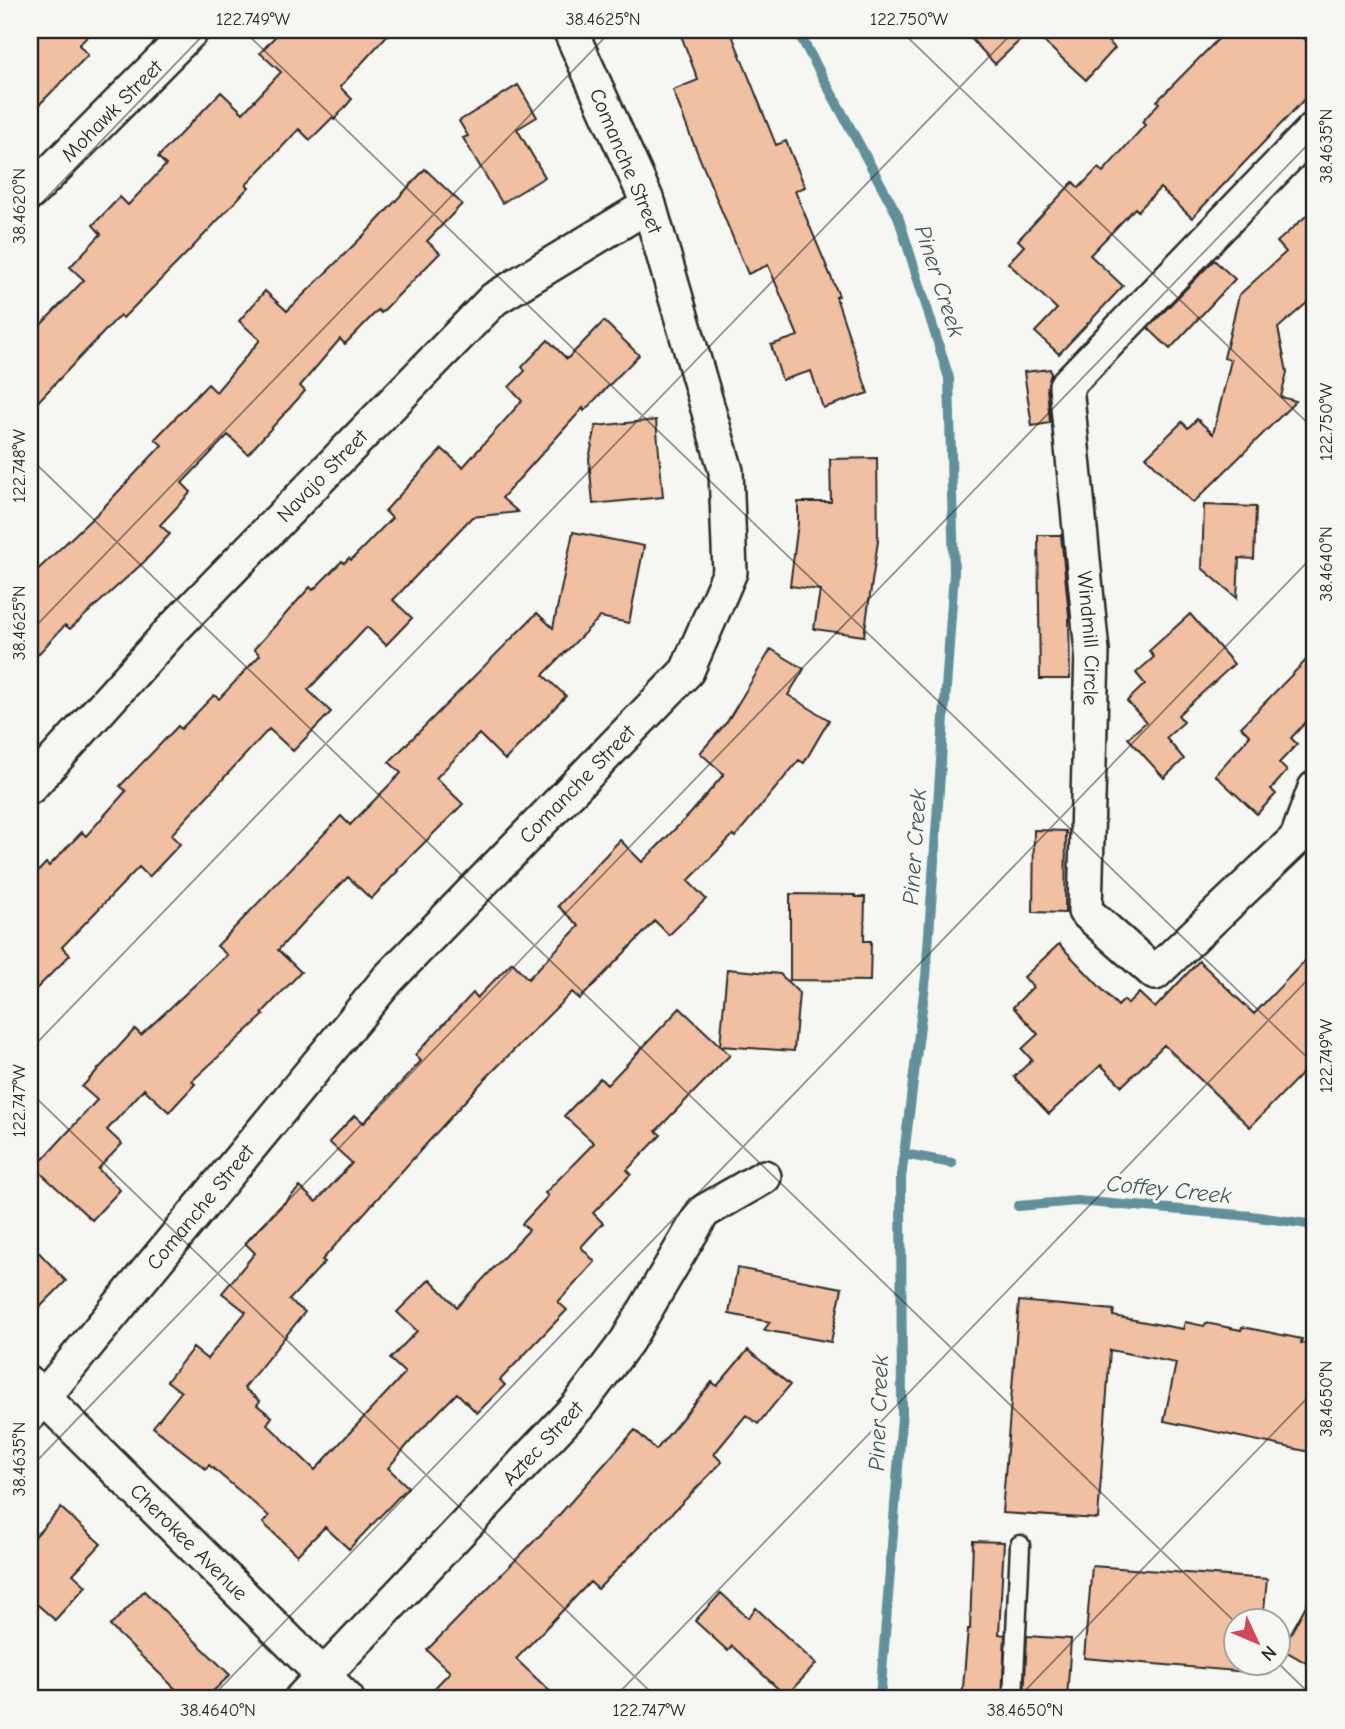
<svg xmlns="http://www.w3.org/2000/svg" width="1345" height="1729" font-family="'Comic Neue',sans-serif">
<rect width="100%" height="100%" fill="#f6f6f2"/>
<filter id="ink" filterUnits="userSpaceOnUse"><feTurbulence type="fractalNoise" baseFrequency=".0143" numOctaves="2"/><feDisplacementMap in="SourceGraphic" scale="14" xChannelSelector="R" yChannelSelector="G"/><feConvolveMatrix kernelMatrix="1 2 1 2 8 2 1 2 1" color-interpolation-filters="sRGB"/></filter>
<g filter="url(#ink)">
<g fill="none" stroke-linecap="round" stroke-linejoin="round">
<path stroke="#62909a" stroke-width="10" d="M797,30l101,186 51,162 5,195 -28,404 -25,202 1,237 -22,283
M904,1154l48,9
M1018,1206l59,-5 174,15 64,9"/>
</g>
<path fill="#f1bfa1" stroke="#2b2b2b" stroke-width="2" d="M30,30h64l-15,15 9,10 -58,59z
M281,30h111l-52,57 12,12 -18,21 -2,-2 -22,22 -11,-11 -53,56 3,2 -59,63 -67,68 -3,-3 -90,95v-74l54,-56 -14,-13 31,-33 -8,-9 27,-28 8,8 38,-40 -8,-8 63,-65 22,21 38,-41 -21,-19z
M679,30h51l46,115 10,-4 19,46 -10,4 44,105 -3,1 32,96 -45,15 -12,-37 -29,9 -11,-35 27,-9 -30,-71 -20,9 -58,-139 -17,-45 25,-10z
M963,30h68l-36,34z
M1031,30h65l19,18 -29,32z
M1227,30h68l20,19v39l-123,130 -32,-30 -22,23 -3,-3 -45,47 33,31 -64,68 -24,-22 22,-23 -49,-46 16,-17 -6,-6 55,-58 6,6 19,-20 5,4 42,-47 -3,-3 17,-19 -2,-2z
M518,85l19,32 -20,12 28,48 -43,26 -39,-65 5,-2 -9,-15z
M425,169l37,35 -35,37 13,12 -59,60 -3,-3 -33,34 -5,-5 -40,47 5,5 -57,63 -20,-19 -46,48 9,9 -31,33 10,9 -26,28 -74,67 -5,-4 -35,38v-86l71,-67 61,-65 -7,-6 53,-55 8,8 44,-52 -21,-19 26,-30 22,20 80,-79z
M1315,208v88l-37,32 9,44 -6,25 15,4 -103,102 -47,-46 36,-35 6,6 9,-9 16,15 18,-74 -7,-2 15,-63 47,-43 -9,-10z
M1214,260l21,19 -65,70 -22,-21z
M604,321l35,34 -55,56 -1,-3 -81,90 16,14 -46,5 -79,83 19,18 -26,27 -19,-18 -59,63 23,22 -38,39 -24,-22 -98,106 9,9 -31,33 -10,-10 -77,80 8,8 -40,40v-115l16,-17 3,3 33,-34 4,4 40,-45 -6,-5 58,-60 3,3 33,-34 5,4 41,-44 -6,-6 56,-62 3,3 29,-29 2,2 5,-5 2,2 41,-42 -7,-7 57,-62 21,18 59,-66 -13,-14 16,-16 -3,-4 26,-27 19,19z
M1050,369l1,5 -4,14 3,35 -18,3 -8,-54z
M656,420l7,77 -70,7 -4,-45 7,-33z
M877,458l1,83 -14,95 -50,-7 6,-39 -30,-4 8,-63v-21h33l-1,-43z
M1204,505l52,2 -2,52 -15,-1 -2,40 -35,-30z
M573,532l71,14 -15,77 -29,-6 -57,58 23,21 -61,64 -26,-26 -43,44 27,26 -66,66 1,1 -27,28 -23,-22 -42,43 -28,30 23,22 -39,41 2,2 -72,66 3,3 -26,28 -25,-23 -37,41 15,14 -24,25 22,21 -28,30 -57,-52 62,-68 -15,-13 53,-58 6,6 86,-80 -10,-9 124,-130 9,9 51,-52 -12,-11 148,-149 16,15z
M1038,535h23l8,80 1,64h-30z
M1190,614l44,50 -56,51 6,7 -18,16 18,21 -20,19 -36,-40 18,-16 -19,-21 18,-17 -9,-11 18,-16 -5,-6z
M771,649l33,20 -16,26 41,25 -25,43 -5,-3 -64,77 -2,-2 -45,46 18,18 -37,36 -14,-14 -75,78 -8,-7 -89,89 -161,179 3,2 -36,38 16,12 -61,76 16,13 -3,4 15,12 -5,7 48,46 90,-97 -15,-14 27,-28 -20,-19 33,-33 27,28 72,-77 -7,-6 26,-28 -3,-3 49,-50 -30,-27 36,-38 7,7 73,-77 50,47 -74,76 5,4 -34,35 4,4 -38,39 10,10 -22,24 14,15 -37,40 9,8 -67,70 5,5 -28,28 -20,-20 -42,43 -27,32 20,19 -59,62 -24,-22 -28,28 -34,-32 6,-7 -60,-51 -3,4 -53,-42 28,-35 -14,-11 26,-33 14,11 39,-47 -24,-19 33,-40 -10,-10 55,-56 16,15 36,-39 -23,-21 26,-27 9,8 57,-62 -6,-6 58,-62 4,5 35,-36 16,17 51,-53 -21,-20 62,-66 22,22 49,-49 33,-39 -24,-21 27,-31z
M1315,651v61l-24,26 6,6 -18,19 8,8 -16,18 5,5 -19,20 -42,-39 35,-39 -9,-9z
M1034,830l32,1 -1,82 -32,-1z
M790,894l65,1v2h10l-1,44h7l-1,40 -80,-1z
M1059,944l59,62 6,-6 4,4 11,-11 16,15 44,-47 55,53 61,-64v110l-65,67 -86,-82 -42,41 -21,-21 -52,49 -35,-37 18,-17 -10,-11 16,-15 -25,-27 20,-20 -9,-10z
M727,969l53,5 19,19 -5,58 -74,-5z
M30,1243l36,38 -36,36z
M737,1268l105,20 -11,54 -67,-12 6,-8 -41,-8z
M1019,1301l95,9 -1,6 70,13 2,-7 19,4 2,-3 35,7 1,-3 60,12 -1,4 14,1v109l-151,-32 12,-58 -66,-13 -12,169 -96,-6z
M748,1350l42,35 -32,39 -12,-9 -32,39 8,8 -124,127 -8,-7 -74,77 42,40h-134l26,-27 -23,-22 124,-126 84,-94 21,20 56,-68 5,4z
M61,1508l40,36 -28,30 13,12 -31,34 -25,-22v-56z
M973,1541l31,1 -5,92 6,1 -3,64h-40l6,-70h2z
M1092,1566l175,13 -4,41h-27v42h24l-1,11 -175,-15z
M1315,1589v79l-33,-19z
M144,1591l86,84 -25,24h-19l-76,-73z
M721,1593l27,25 8,-10 60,56 -30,32 -54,-50 -4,5 -33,-30z
M1027,1636l44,3 -4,60h-43z"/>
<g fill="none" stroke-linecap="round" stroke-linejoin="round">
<defs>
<path id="service" d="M1013,1699l7,-154"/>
<g id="minor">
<path id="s1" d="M1315,128l-249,258 26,265 -7,260 70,62 142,-135 18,-50"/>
<path id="s2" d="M30,193l162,-163"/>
<path id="s3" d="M30,787l140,-155 324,-333 155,-94"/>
<path id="s4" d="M30,1384l317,315"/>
<path id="s5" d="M30,1414l358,-435 299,-308 43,-99 -4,-101 -77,-266 -79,-175"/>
<path id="s6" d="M301,1699l277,-293 49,-65 76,-129 61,-35"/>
</g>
</defs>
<use href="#service" stroke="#2b2b2b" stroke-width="23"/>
<use href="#minor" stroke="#2b2b2b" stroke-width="38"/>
<use href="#service" stroke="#f6f6f2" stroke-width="18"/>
<use href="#minor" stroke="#f6f6f2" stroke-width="33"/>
</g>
</g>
<path fill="none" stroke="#2b2b2b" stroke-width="2" stroke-opacity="0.45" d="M243,30l1072,1035M900,30l415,400M30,215l178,-185M30,458l1206,1165M30,632l582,-602M30,1050l985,-1020M30,1092l628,607M30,1468l1285,-1331M1277,1662l38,37M210,1699l1105,-1145M613,1699l702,-727M1017,1699l298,-309"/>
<g text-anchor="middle" stroke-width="6" stroke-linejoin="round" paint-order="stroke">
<g font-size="21" fill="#2b2b2b" stroke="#f6f6f2">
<text dy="7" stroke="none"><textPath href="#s2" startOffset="116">Mohawk Street</textPath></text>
<text transform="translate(626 161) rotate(67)" y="7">Comanche Street</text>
<text dy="7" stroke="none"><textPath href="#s3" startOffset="427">Navajo Street</textPath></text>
<text dy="7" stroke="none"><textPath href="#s1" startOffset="612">Windmill Circle</textPath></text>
<text dy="7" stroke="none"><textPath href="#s5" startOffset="835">Comanche Street</textPath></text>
<text dy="7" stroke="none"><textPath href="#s5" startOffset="268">Comanche Street</textPath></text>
<text dy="7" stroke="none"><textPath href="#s6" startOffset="352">Aztec Street</textPath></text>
<text dy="7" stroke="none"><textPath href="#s4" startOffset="224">Cherokee Avenue</textPath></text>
</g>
<g font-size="23" font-style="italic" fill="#425559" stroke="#f6f6f2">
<text transform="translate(940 281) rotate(72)" y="8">Piner Creek</text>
<text transform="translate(914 847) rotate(-86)" y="8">Piner Creek</text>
<text transform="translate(1169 1189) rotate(6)" y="8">Coffey Creek</text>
<text transform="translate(878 1413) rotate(-88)" y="8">Piner Creek</text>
</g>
</g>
<rect width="1345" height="1729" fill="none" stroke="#f6f6f2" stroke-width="77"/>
<g transform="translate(1257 1642) rotate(134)"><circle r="33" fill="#f6f6f2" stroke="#a5a5a2" stroke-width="2"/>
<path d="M0-5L12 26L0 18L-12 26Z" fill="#d1495b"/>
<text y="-10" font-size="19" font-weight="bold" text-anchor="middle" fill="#2b2b2b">N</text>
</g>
<rect x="38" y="38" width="1268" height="1652" fill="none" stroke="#2b2b2b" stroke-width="2.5"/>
<g font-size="18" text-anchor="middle" fill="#2b2b2b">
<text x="253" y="25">122.749°W</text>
<text x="603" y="25">38.4625°N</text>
<text x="909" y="25">122.750°W</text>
<text transform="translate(1326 146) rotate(-90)" y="6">38.4635°N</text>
<text transform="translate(19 206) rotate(-90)" y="6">38.4620°N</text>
<text transform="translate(1326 422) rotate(-90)" y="6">122.750°W</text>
<text transform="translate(19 466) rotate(-90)" y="6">122.748°W</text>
<text transform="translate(1326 564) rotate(-90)" y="6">38.4640°N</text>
<text transform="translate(19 623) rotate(-90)" y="6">38.4625°N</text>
<text transform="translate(1326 1056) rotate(-90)" y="6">122.749°W</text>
<text transform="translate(19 1101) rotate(-90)" y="6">122.747°W</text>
<text transform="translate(1326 1399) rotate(-90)" y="6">38.4650°N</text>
<text transform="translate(19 1459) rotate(-90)" y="6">38.4635°N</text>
<text x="218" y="1716">38.4640°N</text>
<text x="649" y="1716">122.747°W</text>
<text x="1025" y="1716">38.4650°N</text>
</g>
</svg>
